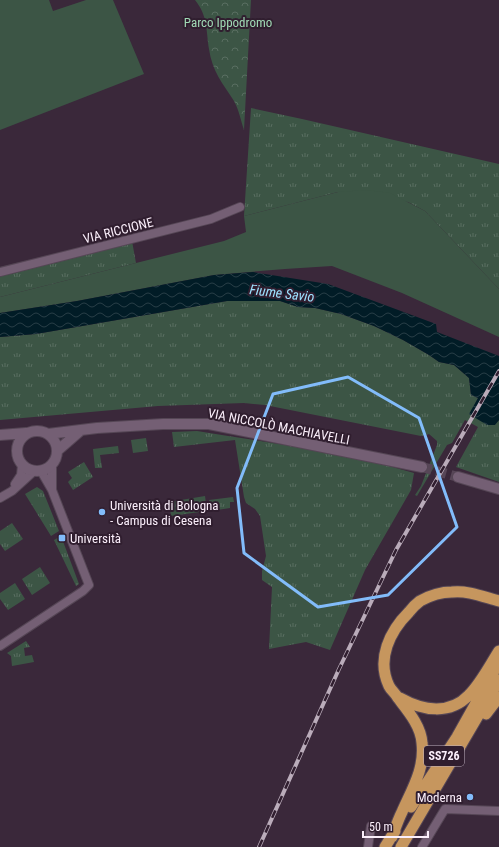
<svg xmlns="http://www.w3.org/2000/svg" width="499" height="847" font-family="'Roboto Condensed',sans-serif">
<defs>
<pattern id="grass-tufts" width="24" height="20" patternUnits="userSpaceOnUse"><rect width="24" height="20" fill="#3c5545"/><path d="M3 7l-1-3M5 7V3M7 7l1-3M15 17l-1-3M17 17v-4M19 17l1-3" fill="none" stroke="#596e61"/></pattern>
<pattern id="park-crowns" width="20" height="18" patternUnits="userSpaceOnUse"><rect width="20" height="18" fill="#3c5545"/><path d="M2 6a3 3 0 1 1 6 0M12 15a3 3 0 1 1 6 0" fill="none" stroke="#596e61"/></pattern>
<pattern id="water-waves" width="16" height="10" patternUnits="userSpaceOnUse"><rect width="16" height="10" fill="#011c26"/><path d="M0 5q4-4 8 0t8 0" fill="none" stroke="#273d46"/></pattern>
</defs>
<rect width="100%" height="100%" fill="#3a283a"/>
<path fill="url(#grass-tufts)" d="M251,108l51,11 197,45v125l-74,-78 -17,-9 -70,-10 -94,24z
M132,241l4,22 -136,34v-21z
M227,301h53l18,6 17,1 26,6 33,12 29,14 26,15 10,7 15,3 15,13 2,17 7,3 -3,6 20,20 4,-4v62l-43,-15 22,-40 -13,-7 -13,23 -5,2 -30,51 -2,-1 6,-9 16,-41v-4l-8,-7 -8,2 -156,-31 -21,-2 -86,3 -158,14v-83l36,-3z
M197,431c73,12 146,21 217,42l-3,17 -46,80 -35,80 -24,-8 -37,7 3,-62 -10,-7v-9l4,-15 -6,-40 -5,-7 -9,-6 -2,-6 -9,-57 -61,7 -2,-15z
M146,438l2,13 -15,2 -2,-13z
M118,446l1,7 -19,2 2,13h-7l-2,-19z
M84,462l9,15 -20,13 -5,-8 4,-4 -4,-6z
M37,487l6,4 16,40 -8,5 -26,-42z
M205,496l2,15 -36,5 -2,-14z
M233,497l1,5h-4v6l-19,3 -2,-11z
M12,523l11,16 -18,12 -5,-7v-13z
M61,536l18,48 -3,2 -22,-46z
M40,567l10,16 -18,12 -10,-16z
M15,583l10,16 -17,11 -8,-11v-6z
M26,641l4,6 -6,1 1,8 7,-1 2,7 -22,4 -1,-10 -4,-3z"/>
<path fill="url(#park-crowns)" d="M195,0h56l-7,130c-3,-9 -5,-20 -10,-29 -11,-17 -22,-30 -25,-52 -3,-19 -1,-33 -14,-49z"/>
<path fill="#3c5545" d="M0,0h49l4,11 33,-11h27l31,74 -144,56z
M367,190l23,3 35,18 74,78v48l-97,-44 -70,-27 -47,3 -71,6 -137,26 -77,12v-16l224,-56 22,-9 -2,-16 94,-24z"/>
<path fill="url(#water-waves)" d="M253,272l75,12 108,40 1,8 62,24v64l-4,5h-8l-18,-11 9,-16 -7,-3 -2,-17 -15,-13 -15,-3 -10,-7 -26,-15 -29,-14 -33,-12 -26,-6 -17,-1 -18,-6h-53l-191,33 -36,3v-24l77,-12 137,-26z"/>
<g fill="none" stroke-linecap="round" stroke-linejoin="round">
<path stroke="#574657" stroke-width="10" stroke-dasharray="10 5" stroke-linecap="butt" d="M422,467l36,10"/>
<defs>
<path id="minor" d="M0,272l211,-53 29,-12
M15,484l6,-9 1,-10
M52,489v-25
M0,498l12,-7 22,-20
M0,646l83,-55 6,-6 -37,-95 -11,-19
M368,847l3,-21
M422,847l23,-38 54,2"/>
<path id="tertiary" d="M17 451a20 20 0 1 1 40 0a20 20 0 1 1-40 0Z
M48,434l49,-6 66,-4h46l213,43
M0,435l26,-2
M57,451l23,-20
M458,477l41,12"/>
<path id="trunk" d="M400,698c23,13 50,17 69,-3 12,-12 21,-30 30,-44
M486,714l13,-17
M411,807l46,-70 42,-75
M392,837c3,-8 6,-17 10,-25 10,-23 23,-43 20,-69 -1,-17 -14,-32 -24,-45 -2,-4 -7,-8 -9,-12 -13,-27 1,-55 20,-74 3,-4 7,-8 11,-11 9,-5 21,-9 32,-9 15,-2 32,5 47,9
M385,847l10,-16
M401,847l98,-167"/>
</defs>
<use href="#minor" stroke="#554655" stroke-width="10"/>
<use href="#tertiary" stroke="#554655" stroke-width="12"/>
<use href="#trunk" stroke="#554655" stroke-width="13"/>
<use href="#minor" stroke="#745f74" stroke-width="8"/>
<use href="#tertiary" stroke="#745f74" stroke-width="10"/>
<use href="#trunk" stroke="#c6965e" stroke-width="11"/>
<defs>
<path id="rail" d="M259,847l80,-178 57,-119 103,-179"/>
</defs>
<use href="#rail" stroke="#baacba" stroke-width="4"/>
<use href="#rail" stroke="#301e2f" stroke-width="2.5" stroke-dasharray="8" stroke-linecap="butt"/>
</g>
<path fill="none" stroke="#82bcfa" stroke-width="3" stroke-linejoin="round" d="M348,377l71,41 38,109 -69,68 -70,12 -74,-54 -7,-65 36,-94z"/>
<g fill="#82bcfa" stroke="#301e2f" stroke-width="1.5">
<circle cx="102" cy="512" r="4"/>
<rect x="58" y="534" width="8" height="8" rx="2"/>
<circle cx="470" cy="797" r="4"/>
</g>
<g text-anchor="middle" stroke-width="4" stroke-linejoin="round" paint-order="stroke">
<rect fill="#301e2f" stroke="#beb0be" stroke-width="1" x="424" y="746" width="40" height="20" rx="3"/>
<g font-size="12" font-weight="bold" fill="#fbeffb">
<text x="444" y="760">SS726</text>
</g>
<g font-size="13" fill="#a0dab5" stroke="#301e2f">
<text x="228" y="27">Parco Ippodromo</text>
</g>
<g font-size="13" fill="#fbeffb" stroke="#301e2f">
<text transform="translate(118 230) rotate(-14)" y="5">VIA RICCIONE</text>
<text transform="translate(279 426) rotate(11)" y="5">VIA NICCOLÒ MACHIAVELLI</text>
</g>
<g font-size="13" fill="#fbeffb" stroke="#301e2f" text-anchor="start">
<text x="110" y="510">Università di Bologna<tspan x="110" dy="15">- Campus di Cesena</tspan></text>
<text x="70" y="543">Università</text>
<text x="462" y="802" text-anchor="end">Moderna</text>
</g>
<g font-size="14" font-style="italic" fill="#9de1fe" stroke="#301e2f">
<text transform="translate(282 293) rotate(7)" y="5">Fiume Savio</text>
</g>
</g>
<path d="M363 831v6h65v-6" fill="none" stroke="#fbeffb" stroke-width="2"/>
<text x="369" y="831" font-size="12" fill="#fbeffb" stroke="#301e2f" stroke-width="3" paint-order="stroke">50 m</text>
</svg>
